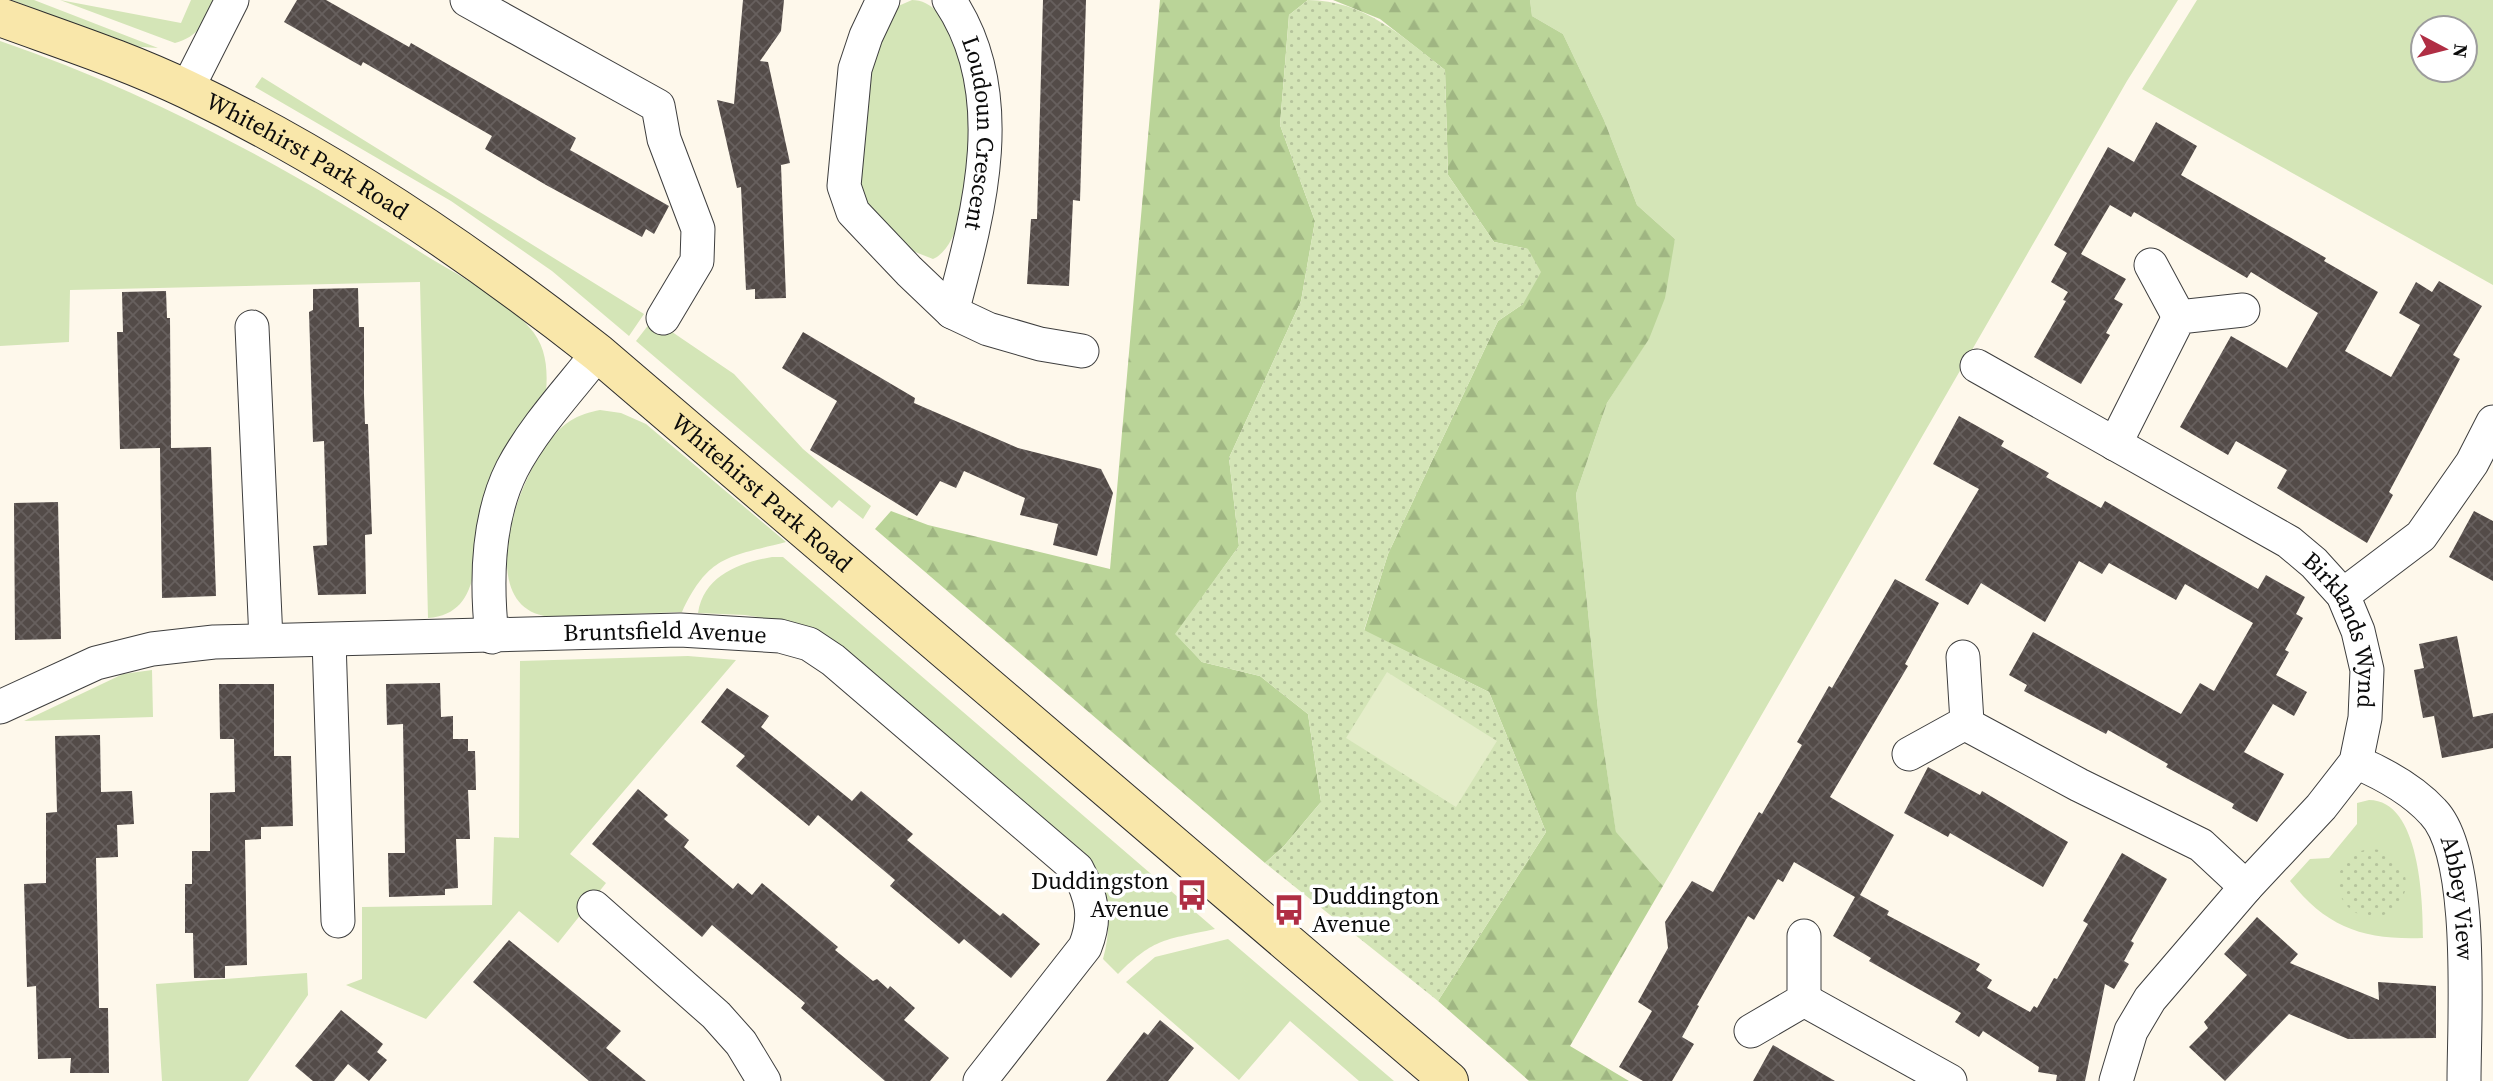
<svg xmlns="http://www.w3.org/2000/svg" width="2493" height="1081" font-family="'Source Serif 4',serif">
<defs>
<pattern id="forest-firs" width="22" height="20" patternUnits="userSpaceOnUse" patternTransform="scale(1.75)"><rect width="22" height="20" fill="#bad498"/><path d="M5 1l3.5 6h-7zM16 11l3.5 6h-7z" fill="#9fb582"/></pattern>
<pattern id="park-dots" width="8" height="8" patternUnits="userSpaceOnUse" patternTransform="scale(1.75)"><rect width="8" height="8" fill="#d4e5b7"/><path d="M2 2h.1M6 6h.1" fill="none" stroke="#b5c39c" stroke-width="1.8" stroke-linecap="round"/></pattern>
<pattern id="building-cross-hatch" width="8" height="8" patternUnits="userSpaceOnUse" patternTransform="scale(1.75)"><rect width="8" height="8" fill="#534b48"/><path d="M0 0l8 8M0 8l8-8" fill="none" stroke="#67605e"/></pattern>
</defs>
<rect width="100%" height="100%" fill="#fef8eb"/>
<path fill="#d4e5b7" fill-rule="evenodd" d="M12,0h22l124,48 -30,-2z
M60,0l121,23 10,-23h25c-9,21 -18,37 -41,43z
M912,0c71,0 75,236 21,259l-28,-11 -34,-38 -12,-25 9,-101 7,-26 21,-51z
M1530,0h648l-51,81 -464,805 -47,-53 -18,-123 -22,-216 31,-91 42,-65 26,-99 -38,-34 -33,-85 -41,-86 -31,-18z
M2197,0h296v285l-351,-196zM2423,28h42v42h-42z
M0,41c150,51 292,129 425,214 34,21 77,42 104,72 17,18 19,41 17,65l-72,179c-5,27 -17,45 -46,47l-8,-336 -350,8 -1,52 -69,4z
M262,77l382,237 -15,22 -77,-65 -101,-70 -196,-114z
M653,319l81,55 69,75 68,57 -8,13 -24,-19 -7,8 -196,-167z
M600,410l21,3 25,11 140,118c-58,15 -77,13 -104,70l-129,5c-89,-4 -30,-167 17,-196 9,-6 20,-9 30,-11z
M772,557h11l432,372c-49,11 -60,8 -97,45l-15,-15c11,-39 4,-71 -17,-105l-242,-204 -61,-29 -38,-6 -47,-2c6,-37 40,-50 74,-56z
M688,656l48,4 -166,194 36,29 -48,60 -39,-32 -93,108 -80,-34 16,-6v-72l130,-2 2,-68 25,1 1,-177z
M152,670l1,47 -129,4 99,-47z
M2369,800c51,0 54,101 54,138 -59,2 -96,-10 -133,-57l20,-22 19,-1 28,-34v-21z
M1228,939l166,142h-35l-69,-60 -51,59 -113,-98 29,-25z
M307,973l1,22 -60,86h-86l-6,-97z"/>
<path fill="url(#forest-firs)" d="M1160,0h148l-19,15 -9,110 35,96 -14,80 -72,157 10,88 -63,88 26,28 58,14 48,38 13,88 -37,44 -19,17 -390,-334 16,-18 37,14 182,44z
M1333,0h197l2,16 31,18 41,86 33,85 38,34 -10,59 -16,41 -42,64 -31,91 22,216 18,122 47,54 -93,160 59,35h-100l-91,-80 108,-169 -57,-140 -125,-61 24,-77 110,-233 25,-17 5,-55 -34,-7 -46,-67 -3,-105 -65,-51z"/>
<path fill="url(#park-dots)" d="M1308,0c56,0 95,37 137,70l3,105 46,67 34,7 13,23 -18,32 -25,17 -110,233 -24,76 125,62 57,140 -108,169 -173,-138 19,-17 37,-44 -13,-88 -48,-38 -58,-14 -27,-28 64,-88 -10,-88 72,-157 14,-80 -35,-96 9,-110z
M2338 883a34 34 0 1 1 68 0a34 34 0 1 1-68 0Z"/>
<path fill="#e4edc9" d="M1387,672l110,69 -41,66 -110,-69z"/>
<path fill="url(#building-cross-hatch)" d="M297,0h29l83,47 2,-4 165,95 -6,12 99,56 -15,28 -8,-5 -4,8 -96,-52 -61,-36 7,-13 -129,-74 -2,4 -77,-44z
M743,0h41l-3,31 -21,30 8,1 22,101 -9,2 5,133 -31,1v-10l-9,1 -5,-103 -4,1 -20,-88 17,4z
M1043,0h43l-6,201 -7,-1 -4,86 -42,-2 4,-65h6z
M2156,122l41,24 -16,29 145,83 -2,3 54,31 -33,59 46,26 29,-52 -21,-12 17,-31 16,10 7,-11 43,25 -29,49 7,4 -71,133 4,3 -26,48 -90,-55 10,-18 -51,-29 -8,14 -48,-28 51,-91 56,32 31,-55 -67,-41 -4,6 -113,-66 -3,5 -21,-12 -29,49 45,25 -12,20 9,5 -17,29 4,2 -29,49 -47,-27 32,-56 -3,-1 5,-8 -17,-10 16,-29 -13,-8 54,-98 26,15z
M358,288l1,39h5v68l1,29h3l4,110 -7,1 1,59 -48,1 -5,-49 14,-1 -3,-104 -11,1 -4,-130 4,-2v-21z
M166,291l1,27h3l1,130 40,-1 5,149 -54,2 -2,-150 -40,1 -3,-117h6l-1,-40z
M803,332l112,66 -1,5 104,45 83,21 12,24 -16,63 -44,-11 5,-21 -38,-9 5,-17 -61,-27 -8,17 -16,-7 -23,35 -107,-66 27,-49 -55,-33z
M1959,416l45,25 -3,5 48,27 -3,4 55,31 4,-7 153,88 8,-14 39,22 -9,17 7,4 -18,32 4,2 -13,23 31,17 -13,24 -21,-12 -29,48 40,22 -27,48 -25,-14 2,-4 -68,-37 2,-3 -60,-34 -2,4 -82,-43 3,-6 -18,-10 24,-43 148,82 19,-31 14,8 39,-68 -68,-39 -9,16 -67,-37 -7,11 -23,-13 -34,61 -64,-39 -13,22 -43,-25 54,-91 -46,-25z
M58,502l3,137 -46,1 -1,-137z
M2474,511l19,10v60l-44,-24z
M1895,579l44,24 -34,61 3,2 -78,131 64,38 -34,60 29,16 -2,4 93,49 -4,6 16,10 -5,8 43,24 4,-6 3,2 17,-30 3,1 31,-55 -5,-3 39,-68 45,26 -36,62 3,2 -10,18 5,3 -15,25 -9,-5 -20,97h-29l1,-6 -19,-3 1,-5 -56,-36 -4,6 -24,-15 6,-9 -92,-52 2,-3 -38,-22 22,-39 -61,-35 -11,20 -5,-3 -24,41 -6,-4 -51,89 2,1 -17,31 12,7 -22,37h-29l-24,-14 33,-56 -14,-9 30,-54 -3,-26 27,-41 21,11 46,-80 3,2 40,-69 -5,-3 32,-56 3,2z
M2457,636l16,81 20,-4v35l-51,10 -8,-42 -11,2 -9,-48 10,-2 -5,-24z
M440,683l1,34 12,-1v23h15v12h7l1,39h-8l2,49h-14l2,49 -13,1v6l-56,2 -1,-44h17l-2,-129 -16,1 -1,-41z
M219,684h55v72h17l2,70 -32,1v12l-16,1 2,125 -22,1v12h-31l-1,-45h-8v-49h7v-33h18v-58l25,-1 -1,-53h-14z
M727,688l42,28 -8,11 91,74 9,-10 52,43 -6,6 93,76 3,-3 37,31 -29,34 -47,-39 -5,5 -69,-58 5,-6 -77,-65 -9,11 -73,-60 9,-10 -44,-34z
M100,735l1,57 31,-1 2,33 -17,1 1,32 -22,1 3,150h9l1,65h-39l1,-15 -33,1 -2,-73 -9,1 -3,-103 22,-1v-70l11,-1 -2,-76z
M1928,767l52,28 2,-4 86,51 -25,45 -93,-54 -2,4 -44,-24z
M638,789l30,26 -4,4 25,21 -5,7 49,42 5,-6 14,12 10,-12 76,64 -3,3 38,31 4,-2 11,10 2,-3 25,22 -11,12 45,38 -19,23h-45l-84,-73 4,-5 -93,-78 -10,12 -110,-93z
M2257,917l41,37 -8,9 89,37 -1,-18 58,4v52l-88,1 -59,-25 -64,67 -36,-34 19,-19 -4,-6 43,-47 -23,-21z
M509,940l112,91 -15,17 40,33h-57l-116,-99z
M341,1010l42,34 -6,8 10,8 -18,21 -21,-17 -14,17h-21l-18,-15z
M1160,1020l34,28 -26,33h-62l38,-49 4,3z
M1773,1045l62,36h-82z"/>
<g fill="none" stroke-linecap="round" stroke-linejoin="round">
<defs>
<g id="street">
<path d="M467,0l191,106 6,33 34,90 -1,32 -34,57"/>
<path d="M883,0l-17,36 -11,33 -11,117 9,26 56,59 43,41 36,17 52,15 42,7"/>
<path id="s1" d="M949,0c63,93 30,212 3,312"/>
<path d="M187,89l45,-89"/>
<path d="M2151,265l28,52"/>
<path d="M252,327l14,313"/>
<path id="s2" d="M1977,366l312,176 25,21 29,32 15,36 9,39 -2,48 -9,44 -35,45 -75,80 -96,112 -19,32 -15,50"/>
<path d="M2115,444l64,-127 64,-7"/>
<path d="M2343,595l78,-59 51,-73 21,-41"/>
<path d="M492,637c-6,-55 -5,-118 20,-168 22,-42 57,-79 86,-116"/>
<path d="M329,640l9,281"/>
<path id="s3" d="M0,707l96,-44 56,-14 62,-7 466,-12 100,6 29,8 24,16 244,209c15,28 20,48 8,78l-105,134"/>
<path d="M1964,723l115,62 122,60 45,42"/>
<path d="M1909,754l58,-32 -4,-65"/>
<path id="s4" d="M2356,762c28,12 56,27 77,50 42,43 31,208 31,269"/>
<path d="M594,907l122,108 25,28 23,38"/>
<path d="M1804,1000l146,81"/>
<path d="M1751,1031l53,-31v-64"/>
</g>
<g id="secondary">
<path id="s5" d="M0,17c63,23 128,44 188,73 147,70 282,162 410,263l851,728"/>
</g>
</defs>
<use href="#street" stroke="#3e3e3e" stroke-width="35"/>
<use href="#secondary" stroke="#2d2d2d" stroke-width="40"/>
<use href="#street" stroke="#fff" stroke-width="33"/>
<use href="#secondary" stroke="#f9e7aa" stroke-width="38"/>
</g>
<defs>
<symbol id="bus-bare" viewBox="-9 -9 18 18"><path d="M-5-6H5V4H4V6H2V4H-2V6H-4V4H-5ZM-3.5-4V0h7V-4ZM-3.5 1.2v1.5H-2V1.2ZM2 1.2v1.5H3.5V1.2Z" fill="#b02e44" stroke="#fff" stroke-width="2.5" paint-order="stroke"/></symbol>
</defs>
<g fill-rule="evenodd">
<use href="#bus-bare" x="1170" y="873" width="44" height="44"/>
<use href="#bus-bare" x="1267" y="888" width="44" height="44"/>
</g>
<g text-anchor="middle" stroke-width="7" stroke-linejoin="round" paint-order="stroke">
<g font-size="24" fill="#0b0b0b" stroke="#fff">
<text dy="8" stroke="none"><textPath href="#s1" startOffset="140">Loudoun Crescent</textPath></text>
<text dy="8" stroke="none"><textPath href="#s5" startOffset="338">Whitehirst Park Road</textPath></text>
<text dy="8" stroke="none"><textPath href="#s5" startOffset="905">Whitehirst Park Road</textPath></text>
<text dy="8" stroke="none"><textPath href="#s2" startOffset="466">Birklands Wynd</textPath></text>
<text dy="8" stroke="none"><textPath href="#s3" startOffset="677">Bruntsfield Avenue</textPath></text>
<text dy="8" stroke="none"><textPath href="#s4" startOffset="184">Abbey View</textPath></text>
</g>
<g font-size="24" fill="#0b0b0b" stroke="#fff" text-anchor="end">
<text x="1169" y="889">Duddingston<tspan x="1169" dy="28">Avenue</tspan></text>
<text x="1312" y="904" text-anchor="start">Duddington<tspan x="1312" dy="28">Avenue</tspan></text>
</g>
</g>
<g transform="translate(2444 49) rotate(97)"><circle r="33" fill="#ffffff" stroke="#9d9d9d" stroke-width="2"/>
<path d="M0-5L12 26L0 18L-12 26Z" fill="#b02e44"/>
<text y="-10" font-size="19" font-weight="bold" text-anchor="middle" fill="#0b0b0b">N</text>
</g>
</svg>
